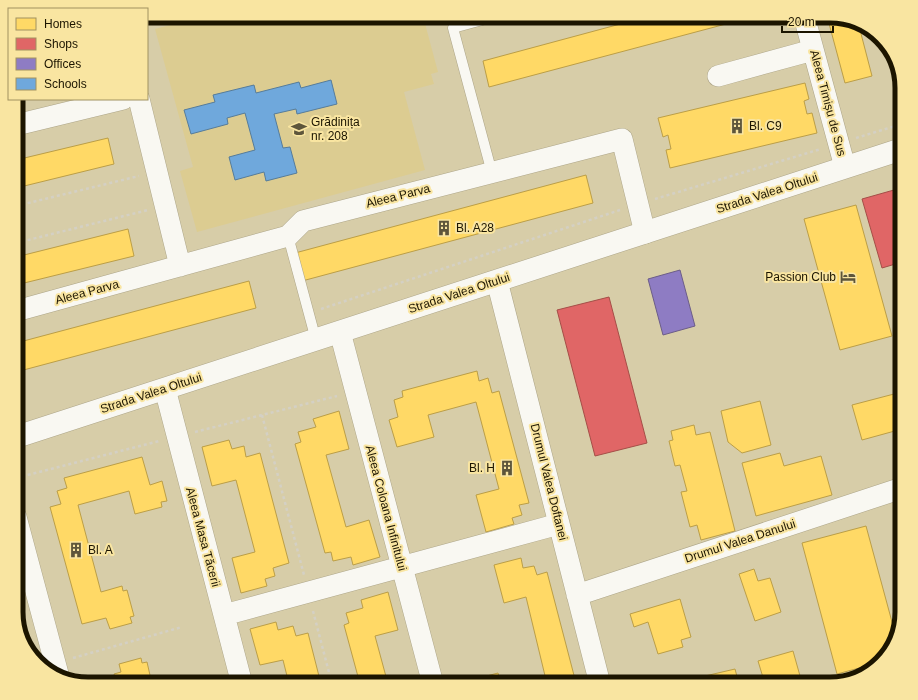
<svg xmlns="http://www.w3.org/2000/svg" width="918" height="700" font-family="Helvetica,sans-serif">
<rect width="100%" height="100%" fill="#d7cda8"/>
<path fill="#dccc91" d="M204,16h219l15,56 -7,2 3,10 -30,8 21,78 -228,62 -17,-61 13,-4 -38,-138z"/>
<path fill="#ffd966" stroke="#bb9e47" d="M650,16h106l-267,71 -6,-26z
M827,16l32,10 13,50 -27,7z
M805,83l4,16 -5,2 3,13 5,-1 5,20 -147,35 -4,-18 5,-1 -3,-14 -5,2 -5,-19z
M108,138l6,26 -98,24v-28z
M586,175l7,28 -291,78 -7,-28z
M856,205l36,131 -52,14 -36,-131z
M128,229l6,27 -118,29v-28z
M249,281l7,27 -240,64v-29z
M902,321v26l-6,-25z
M477,371l2,10 9,-3 4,15 7,-2 30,112 -10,2 3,10 -10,3 2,6 -28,8 -10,-37 23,-6 -23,-87 -48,13 6,22 -37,10 -8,-27 9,-3 -4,-17 9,-3 -1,-6z
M894,394l8,35 -40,11 -10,-35z
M760,401l11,44 -29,8 -14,-11 -7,-31z
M339,411l10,38 -23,6 20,72 23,-7 11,37 -27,8 -2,-8 -18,4 -2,-9 -6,1 -30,-109 6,-2 -3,-10 18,-5 -3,-8z
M694,425l2,10 14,-3 25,99 -34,9 -4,-15 -7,2 -9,-35 6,-1 -7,-26 -5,1 -6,-25 4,-1 -2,-9z
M229,440l3,9 12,-3 2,11 14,-4 29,110 -16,5 2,8 -10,3 2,7 -26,7 -9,-35 23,-6 -19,-72 -24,6 -10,-39z
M780,453l4,13 37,-10 11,39 -76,21 -14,-53z
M142,457l8,28 12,-4 5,20 -6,1 1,5 -27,7 -6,-23 -51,14 23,87 21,-6 1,5 4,-1 7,26 -4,1 2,6 -22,6 -4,-11 -24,6 -32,-117 11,-3 -4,-13 10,-3 -3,-10z
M866,526l29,107 -8,23 -9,7 -41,11 -35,-131z
M521,558l2,10 11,-2 3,9 10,-3 29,111 -29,1 -21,-87 -22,6 -10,-38z
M754,569l4,12 12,-3 11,34 -26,9 -16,-47z
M388,592l10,38 -23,6 13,48h-28l-16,-59 5,-2 -3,-10 17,-5 -2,-8z
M680,599l11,38 -10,3 2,7 -25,7 -10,-32 -14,5 -4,-13z
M276,622l2,8 15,-4 3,10 12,-3 13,51h-32l-6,-24 -23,5 -10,-36z
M793,651l9,32 -37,1 -7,-23z
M141,658l1,5 5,-1 5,22h-42l6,-2 -2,-8 7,-2 -2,-8z
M735,669l4,15h-32l-2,-8z
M498,673l3,11h-41v-1z
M676,678l2,6h-20z"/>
<path fill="#e06666" stroke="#a54e47" d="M901,188l1,74 -20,6 -20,-69z
M609,297l38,146 -52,13 -38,-146z"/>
<path fill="#8e7cc3" stroke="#6c5d88" d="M680,270l15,56 -32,9 -15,-56z"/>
<path fill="#6fa8dc" stroke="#567c9a" d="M331,80l6,24 -40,10 -1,-5 -22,5 9,34 7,-1 7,26 -31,8 -2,-9 -29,8 -6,-23 26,-7 -10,-37 -18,5 1,6 -37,10 -7,-24 31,-8 -2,-7 41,-10 2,8 43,-11 2,6z"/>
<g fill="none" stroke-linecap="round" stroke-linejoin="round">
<defs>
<path id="service" d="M492,173l-39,-145 44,-12
M288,236l28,104"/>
<path id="minor" d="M804,16l41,151
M718,76l95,-26
M139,99l41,167
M16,125l107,-26
M497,281l103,403
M16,311l272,-75 15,-15 319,-82 23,94
M340,332l93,352
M165,389l77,295
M16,517l42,157
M577,595l325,-107
M224,615l335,-91"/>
<path id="secondary" d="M16,437l886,-288"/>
</defs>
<use href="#service" stroke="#ada588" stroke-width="11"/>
<use href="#minor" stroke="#ada588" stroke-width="22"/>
<use href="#secondary" stroke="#ada588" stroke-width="23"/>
<path stroke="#d4d0c4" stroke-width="2.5" stroke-dasharray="3 3" stroke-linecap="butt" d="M147,19l11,-3
M856,138l46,-14
M655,199l166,-50
M16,206l123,-30
M16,243l132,-33
M321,309l299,-99
M262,415l42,160
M195,432l142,-36
M16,478l143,-37
M313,611l19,73
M73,658l109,-31"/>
<use href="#service" stroke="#f9f8f2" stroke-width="10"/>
<use href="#minor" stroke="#f9f8f2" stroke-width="21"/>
<use href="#secondary" stroke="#f9f8f2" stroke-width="22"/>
</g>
<defs>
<symbol id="building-bare" viewBox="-9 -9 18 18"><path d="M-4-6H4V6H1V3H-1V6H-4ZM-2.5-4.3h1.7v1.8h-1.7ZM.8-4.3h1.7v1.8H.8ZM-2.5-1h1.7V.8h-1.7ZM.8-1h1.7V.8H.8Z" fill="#5d553b" stroke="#f9e5a1" stroke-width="2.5" paint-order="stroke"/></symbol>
<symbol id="school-bare" viewBox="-9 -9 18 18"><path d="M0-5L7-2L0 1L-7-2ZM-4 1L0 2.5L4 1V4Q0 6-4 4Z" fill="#5d553b" stroke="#f9e5a1" stroke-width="2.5" paint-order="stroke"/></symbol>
<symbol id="hotel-bare" viewBox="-9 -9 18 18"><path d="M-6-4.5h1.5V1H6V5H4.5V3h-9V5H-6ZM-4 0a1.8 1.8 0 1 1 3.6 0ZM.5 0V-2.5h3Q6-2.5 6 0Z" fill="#5d553b" stroke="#f9e5a1" stroke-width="2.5" paint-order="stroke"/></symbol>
</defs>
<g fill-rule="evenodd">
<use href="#building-bare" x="726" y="115" width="22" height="22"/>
<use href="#school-bare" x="288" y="118" width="22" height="22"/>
<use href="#building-bare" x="433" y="217" width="22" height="22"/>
<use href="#hotel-bare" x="837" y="266" width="22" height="22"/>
<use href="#building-bare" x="496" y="457" width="22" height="22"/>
<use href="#building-bare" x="65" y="539" width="22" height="22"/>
</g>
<g text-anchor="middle" stroke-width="4" stroke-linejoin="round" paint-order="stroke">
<g font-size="12" fill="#1c1500" stroke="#f9e5a1">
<text transform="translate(828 103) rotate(75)" y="4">Aleea Timișu de Sus</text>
<text transform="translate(767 193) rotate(-18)" y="4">Strada Valea Oltului</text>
<text transform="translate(398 196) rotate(-14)" y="4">Aleea Parva</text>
<text transform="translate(87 292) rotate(-15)" y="4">Aleea Parva</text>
<text transform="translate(459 293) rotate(-18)" y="4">Strada Valea Oltului</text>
<text transform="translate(151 393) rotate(-18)" y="4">Strada Valea Oltului</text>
<text transform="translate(549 482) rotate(76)" y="4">Drumul Valea Doftanei</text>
<text transform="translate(386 508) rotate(75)" y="4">Aleea Coloana Infinitului</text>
<text transform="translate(203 537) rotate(75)" y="4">Aleea Masa Tăcerii</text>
<text transform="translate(740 541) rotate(-18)" y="4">Drumul Valea Danului</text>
</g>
<g font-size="12" fill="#1c1500" stroke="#f9e5a1" text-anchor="start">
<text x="311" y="126">Grădinița<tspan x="311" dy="14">nr. 208</tspan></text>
<text x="749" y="130">Bl. C9</text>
<text x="456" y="232">Bl. A28</text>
<text x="836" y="281" text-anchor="end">Passion Club</text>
<text x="495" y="472" text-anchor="end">Bl. H</text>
<text x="88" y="554">Bl. A</text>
</g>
</g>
<path d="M0 0H918V700H0ZM88 23H830A65 65 0 0 1 895 88V612A65 65 0 0 1 830 677H88A65 65 0 0 1 23 612V88A65 65 0 0 1 88 23Z" fill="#f9e5a1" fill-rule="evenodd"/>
<path fill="none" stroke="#1c1500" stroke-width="5" d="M88 23H830A65 65 0 0 1 895 88V612A65 65 0 0 1 830 677H88A65 65 0 0 1 23 612V88A65 65 0 0 1 88 23Z"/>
<rect x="8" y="8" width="140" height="92" fill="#f9e5a1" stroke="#a19261"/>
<rect x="16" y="18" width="20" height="12" fill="#ffd966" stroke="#a19261"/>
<text x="44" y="28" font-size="12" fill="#1c1500">Homes</text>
<rect x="16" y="38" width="20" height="12" fill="#e06666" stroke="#a19261"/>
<text x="44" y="48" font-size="12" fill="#1c1500">Shops</text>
<rect x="16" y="58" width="20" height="12" fill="#8e7cc3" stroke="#a19261"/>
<text x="44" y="68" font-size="12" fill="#1c1500">Offices</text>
<rect x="16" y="78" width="20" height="12" fill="#6fa8dc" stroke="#a19261"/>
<text x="44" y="88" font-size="12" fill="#1c1500">Schools</text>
<path d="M782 26v6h51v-6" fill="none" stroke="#1c1500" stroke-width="2"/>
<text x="788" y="26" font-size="12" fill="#1c1500" stroke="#f9e5a1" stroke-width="3" paint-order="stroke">20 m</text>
</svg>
